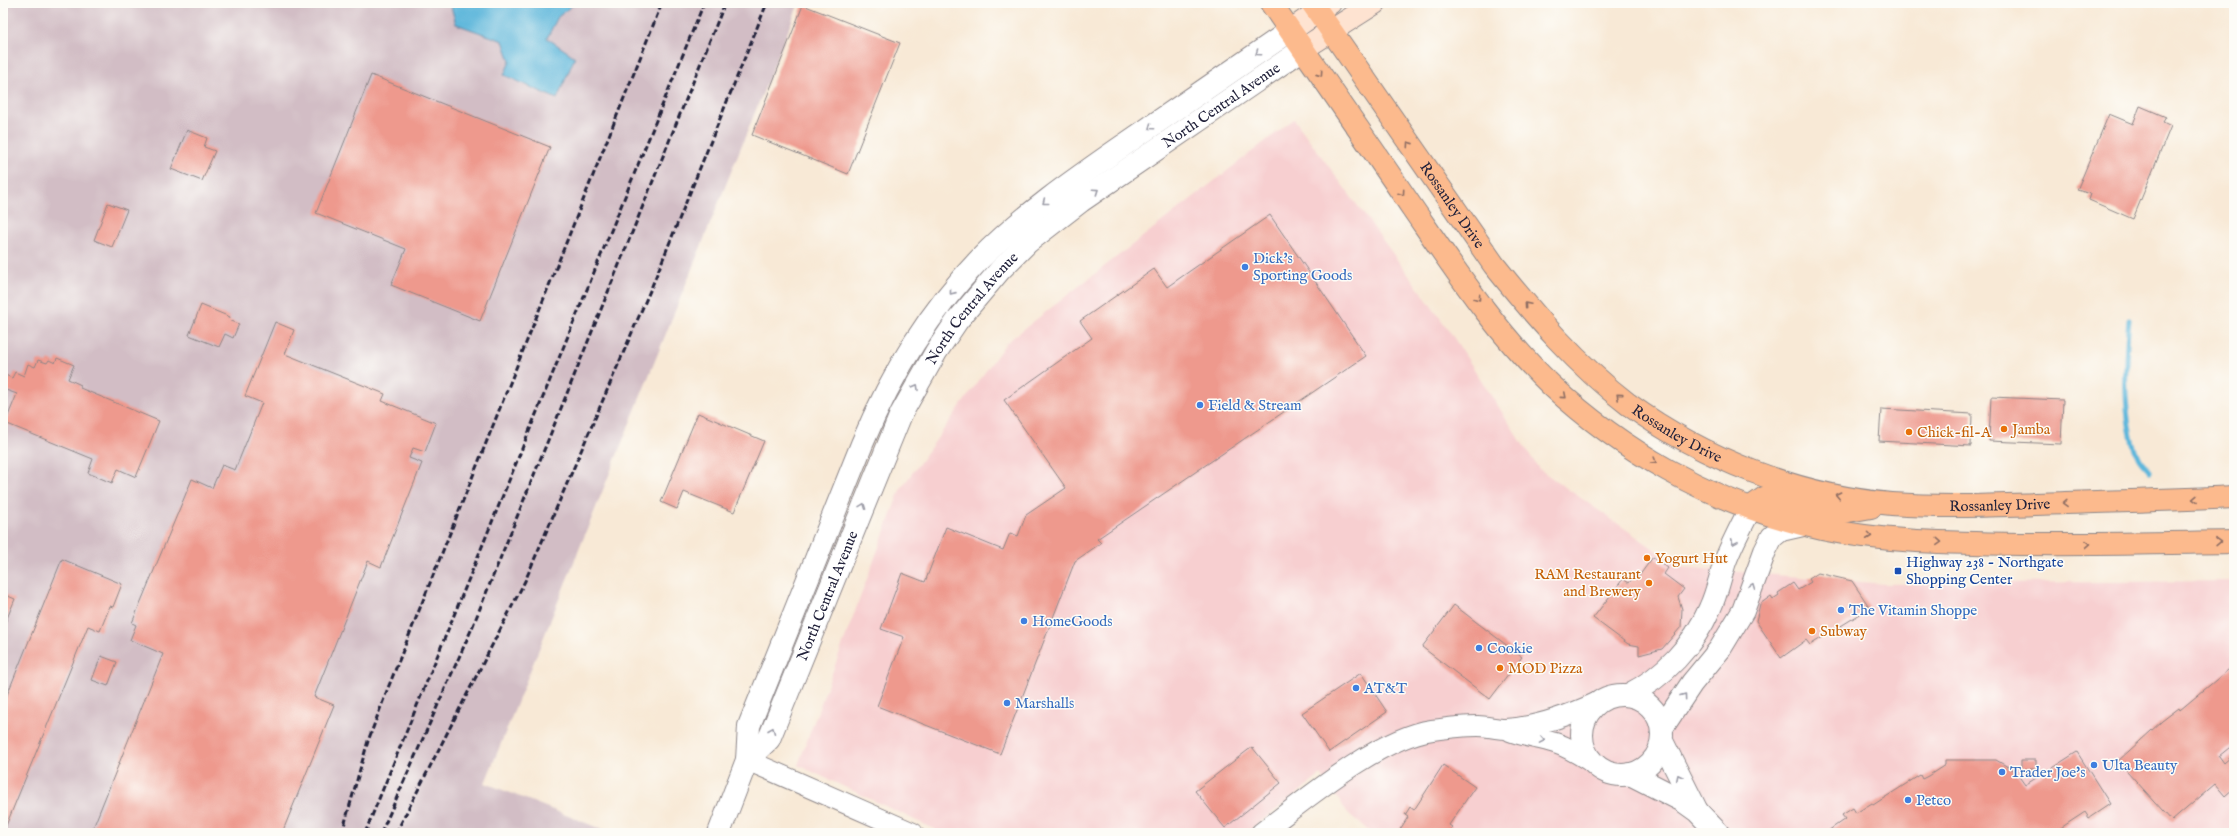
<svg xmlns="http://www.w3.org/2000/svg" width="2237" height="836" font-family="'IM FELL English',serif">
<rect width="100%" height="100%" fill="#fdfcf7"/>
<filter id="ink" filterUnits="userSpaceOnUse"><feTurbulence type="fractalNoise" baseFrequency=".025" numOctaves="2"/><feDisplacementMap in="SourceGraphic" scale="8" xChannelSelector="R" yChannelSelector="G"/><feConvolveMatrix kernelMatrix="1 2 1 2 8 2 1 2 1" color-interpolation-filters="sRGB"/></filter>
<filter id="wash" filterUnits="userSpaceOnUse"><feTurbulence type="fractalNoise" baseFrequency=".012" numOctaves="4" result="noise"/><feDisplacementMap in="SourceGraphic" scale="16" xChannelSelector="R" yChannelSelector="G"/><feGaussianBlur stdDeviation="0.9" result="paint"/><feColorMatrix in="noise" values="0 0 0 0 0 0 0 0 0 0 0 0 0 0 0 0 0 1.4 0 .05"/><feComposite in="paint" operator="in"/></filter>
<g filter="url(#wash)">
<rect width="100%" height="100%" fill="#f8e9d6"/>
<path fill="#f7cfd0" d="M1294,119l154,210 91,140 141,98 204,17 350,-3v252h-863l-23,-20 -27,-38 -75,58h-308l-4,-4 -136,-64 102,-275 106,-147z"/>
<path fill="#d2bdc5" d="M3,3h796l-314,780 126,50h-608z"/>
<path fill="#5eb7db" stroke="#406c8b" d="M450,3h125l-17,14 -11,21 28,19 -18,42 -53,-24 6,-14 -7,-20 -47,-17z"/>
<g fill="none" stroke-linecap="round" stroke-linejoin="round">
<path stroke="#5eb7db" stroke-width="5" d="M2129,320c-4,39 -7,101 9,137 2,5 8,10 11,14"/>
</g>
<g id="blocks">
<path fill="#ee998d" d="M803,5l97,38 -52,131 -96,-39z
M371,75l179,72 -70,174 -89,-36 15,-36 -90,-36z
M2140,106l26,11 -3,5 8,4 -38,93 -44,-19 2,-6 -14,-4 32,-76 24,10z
M187,130l20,8 -3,9 11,4 -13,30 -31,-12z
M108,203l19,7 -15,37 -18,-7z
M1270,215l96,141 -269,183 4,4 -26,18 -75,193 -123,-48 27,-69 -23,-8 21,-56 23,9 21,-55 57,23 7,-17 8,3 8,-21 40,-27 -62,-88 88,-62 -12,-17 74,-52 13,18z
M201,305l29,12 -1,3 10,4 -6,14 -8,-4 -6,13 -30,-12z
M275,322l19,8 -9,24 100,40 -3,7 54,22 -11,29 -12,-4 -4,10 13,5 -41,104 -13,-6 -54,136 20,8 -52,128h-191l72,-179 -33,-14 6,-15 -4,-2 60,-144 20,9 10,-23 13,5 27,-67 -17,-7z
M57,358l17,7 -6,14 13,6 -1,3 79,33 -23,56 -18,-8 -6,14 -24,-10 5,-14 -88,-36 12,-29 -14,-5v-15l9,4 3,-6 9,4 4,-12 7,3 3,-7 9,3 2,-3 6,3z
M1991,397l72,3 -2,44 -72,-3z
M1881,409l91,5 -1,32 -92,-5z
M698,413l66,28 -30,71 -50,-20 -7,17 -16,-7z
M1653,557l15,11 -4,6 20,15 -6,8 4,12 -1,18 -19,22 -23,6v-9l-11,-2 -35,-26 30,-39 6,4 7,-9 3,2z
M62,559l60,25 -9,23 -3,-1 -10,25 -12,-5 -85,207v-128z
M1818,573l34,8 18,27 -60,37 -4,-5 -25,18 -25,-37 4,-17 11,-8 2,3 6,-4 -1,-2 15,-10 5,7 13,-8 -2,-3z
M3,594l12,5 -12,29z
M1454,605l68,52 -32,42 -68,-52z
M101,656l16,6 -9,24 -16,-6z
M2234,665v79l-15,12 5,7 8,-7 2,2v30l-9,8 -10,-12 -43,37 -54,-60 44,-40 17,-13 1,2z
M1361,673l26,39 -58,40 -27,-39z
M1252,747l29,36 -56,45 -30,-37z
M2077,752l33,52 -21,14 -4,-6 -32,21h-228l20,-14 -3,-4 11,-7 3,5 16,-10 1,2 47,-30 2,4 6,-3 17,-11v-5h51l19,11 10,14z
M2021,760h15v9h-15z
M1443,765l32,22 -26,38 3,2 -4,6h-46l-3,-2 9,-14 -3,-2 5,-8 4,3z"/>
</g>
</g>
<g filter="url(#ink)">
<use href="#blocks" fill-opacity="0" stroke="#8d8688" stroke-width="1"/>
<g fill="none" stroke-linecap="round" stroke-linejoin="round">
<defs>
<path id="minor" d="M1510,731c15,6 30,7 45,12 16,5 30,15 44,24
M747,760l166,73
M1261,833c44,-33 117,-95 171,-103 15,-2 31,-4 46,-4 9,0 18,3 27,3 33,-2 63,-13 93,-27"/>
<g id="tertiary">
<path d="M1628,695c36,-18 66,-50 82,-87 7,-15 10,-31 15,-46 7,-19 17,-37 26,-55"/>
<circle cx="1622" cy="735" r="40"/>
<path d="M1662,728l30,-45 28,-34 23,-38 22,-60 7,-14 9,-7 22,-5"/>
<path d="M1662,741l34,68"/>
<path id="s1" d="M747,760l22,-21 132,-325 35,-62 21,-31 43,-51 28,-28 53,-41 222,-152"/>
<path d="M1630,774l53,27 14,10 21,22"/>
<path d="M719,833l28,-73 2,-34 113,-282c28,-67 67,-132 117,-184 45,-46 96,-81 148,-117 54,-37 109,-75 163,-112"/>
</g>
<path id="secondary" d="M1290,31l40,-28
M1303,49l72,-46"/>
<g id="primary">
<path d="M1271,3c47,68 94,135 140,203 43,62 86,128 141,180 69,64 158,115 250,138 56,15 116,18 173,19 87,3 173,0 259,-1"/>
<path id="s2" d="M1312,3l182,262c40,50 83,100 134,139 76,55 170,92 264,100 57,4 115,1 173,-1 56,-2 113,-3 169,-6"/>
<path d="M1751,507l13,-9 8,-1 60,17 39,-7"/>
</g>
</defs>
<use href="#minor" stroke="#8d8688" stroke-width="22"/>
<use href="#tertiary" stroke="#8d8688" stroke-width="24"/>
<use href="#secondary" stroke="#8d8688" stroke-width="24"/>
<use href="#primary" stroke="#8d8688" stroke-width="24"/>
<use href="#minor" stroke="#fff" stroke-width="20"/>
<use href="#tertiary" stroke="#fff" stroke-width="22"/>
<use href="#secondary" stroke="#fee3d1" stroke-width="22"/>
<use href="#primary" stroke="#fcba8d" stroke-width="22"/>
<path stroke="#22223b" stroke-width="3" stroke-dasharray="6 3" stroke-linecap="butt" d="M342,833l26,-92 20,-53 274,-685
M365,833l339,-830
M381,833l91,-205 253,-625
M396,833l129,-252 127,-295 115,-283"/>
</g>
<defs><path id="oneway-chevron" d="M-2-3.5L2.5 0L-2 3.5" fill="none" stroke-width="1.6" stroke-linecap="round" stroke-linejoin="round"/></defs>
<g stroke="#9c9ca7">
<use href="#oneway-chevron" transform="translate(1258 53) rotate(145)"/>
<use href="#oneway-chevron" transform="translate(1151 127) rotate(145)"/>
<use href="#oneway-chevron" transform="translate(1096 191) rotate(-34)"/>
<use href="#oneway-chevron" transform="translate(1045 202) rotate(142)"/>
<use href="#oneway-chevron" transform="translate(952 292) rotate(129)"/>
<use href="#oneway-chevron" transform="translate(916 387) rotate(-60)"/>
<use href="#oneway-chevron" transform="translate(863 506) rotate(-69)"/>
<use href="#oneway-chevron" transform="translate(1734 542) rotate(114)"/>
<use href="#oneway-chevron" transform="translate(1752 586) rotate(-69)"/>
<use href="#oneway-chevron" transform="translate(1684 696) rotate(-54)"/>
<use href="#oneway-chevron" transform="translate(772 730) rotate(-68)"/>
<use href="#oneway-chevron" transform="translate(1542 740) rotate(10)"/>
<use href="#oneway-chevron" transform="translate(1679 777) rotate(-116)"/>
</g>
<g stroke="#8f6e64">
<use href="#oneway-chevron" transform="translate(1320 74) rotate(55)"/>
<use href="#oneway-chevron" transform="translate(1409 144) rotate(-125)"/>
<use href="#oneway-chevron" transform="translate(1402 193) rotate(55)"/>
<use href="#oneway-chevron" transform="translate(1478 298) rotate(53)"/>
<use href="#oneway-chevron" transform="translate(1527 305) rotate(-131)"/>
<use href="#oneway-chevron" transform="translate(1564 396) rotate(40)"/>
<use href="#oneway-chevron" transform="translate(1619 396) rotate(-140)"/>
<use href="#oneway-chevron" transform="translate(1654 461) rotate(31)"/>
<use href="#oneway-chevron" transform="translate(1838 495) rotate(-168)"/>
<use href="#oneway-chevron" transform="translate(2195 499) rotate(178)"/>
<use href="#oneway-chevron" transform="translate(2065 503) rotate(178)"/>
<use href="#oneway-chevron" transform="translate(1869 536) rotate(7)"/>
<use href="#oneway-chevron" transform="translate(1939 542) rotate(4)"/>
<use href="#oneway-chevron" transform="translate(2218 542) rotate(-1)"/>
<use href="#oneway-chevron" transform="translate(2088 544) rotate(-1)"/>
</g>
</g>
<g fill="#3f7fe0" stroke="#fdfcf7" stroke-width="1.5">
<circle cx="1245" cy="267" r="4"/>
<circle cx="1200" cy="405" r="4"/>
<circle cx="1841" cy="610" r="4"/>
<circle cx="1024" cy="621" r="4"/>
<circle cx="1479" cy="648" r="4"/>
<circle cx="1356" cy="688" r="4"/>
<circle cx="1007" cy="703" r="4"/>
<circle cx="2094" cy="765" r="4"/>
<circle cx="2002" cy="772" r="4"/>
<circle cx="1908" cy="800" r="4"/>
</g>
<g fill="#e8710a" stroke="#fdfcf7" stroke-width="1.5">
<circle cx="2004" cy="429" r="4"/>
<circle cx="1909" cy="432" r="4"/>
<circle cx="1647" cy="558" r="4"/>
<circle cx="1649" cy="583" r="4"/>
<circle cx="1812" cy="631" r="4"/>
<circle cx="1500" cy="668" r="4"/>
</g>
<rect fill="#1a4fb4" stroke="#fdfcf7" stroke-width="1.5" x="1894" y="567" width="8" height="8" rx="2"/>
<g text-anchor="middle" stroke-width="3" stroke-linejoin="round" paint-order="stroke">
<g font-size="15" fill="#22223b" stroke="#fdfcf7">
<text dy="5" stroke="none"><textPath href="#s1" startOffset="833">North Central Avenue</textPath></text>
<text dy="5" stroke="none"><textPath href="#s2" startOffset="246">Rossanley Drive</textPath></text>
<text dy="5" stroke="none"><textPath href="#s1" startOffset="509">North Central Avenue</textPath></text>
<text dy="5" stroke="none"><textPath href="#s2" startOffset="570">Rossanley Drive</textPath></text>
<text dy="5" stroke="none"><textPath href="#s2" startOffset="906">Rossanley Drive</textPath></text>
<text dy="5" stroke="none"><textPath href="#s1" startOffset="185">North Central Avenue</textPath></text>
</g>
<g font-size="15" fill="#366cbe" stroke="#fdfcf7" text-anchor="start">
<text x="1253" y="263">Dick's<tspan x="1253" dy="17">Sporting Goods</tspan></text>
<text x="1208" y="410">Field &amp; Stream</text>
<text x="1849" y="615">The Vitamin Shoppe</text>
<text x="1032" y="626">HomeGoods</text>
<text x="1487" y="653">Cookie</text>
<text x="1364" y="693">AT&amp;T</text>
<text x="1015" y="708">Marshalls</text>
<text x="2102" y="770">Ulta Beauty</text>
<text x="2010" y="777">Trader Joe's</text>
<text x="1916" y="805">Petco</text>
</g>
<g font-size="15" fill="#c56008" stroke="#fdfcf7" text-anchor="start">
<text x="2012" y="434">Jamba</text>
<text x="1917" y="437">Chick-fil-A</text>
<text x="1655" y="563">Yogurt Hut</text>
<text x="1641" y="579" text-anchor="end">RAM Restaurant<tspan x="1641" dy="17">and Brewery</tspan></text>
<text x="1820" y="636">Subway</text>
<text x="1508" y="673">MOD Pizza</text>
</g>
<g font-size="15" fill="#164399" stroke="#fdfcf7" text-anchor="start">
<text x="1906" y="567">Highway 238 - Northgate<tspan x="1906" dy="17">Shopping Center</tspan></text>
</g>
</g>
<rect width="2237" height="836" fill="none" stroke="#fdfcf7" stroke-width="16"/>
</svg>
